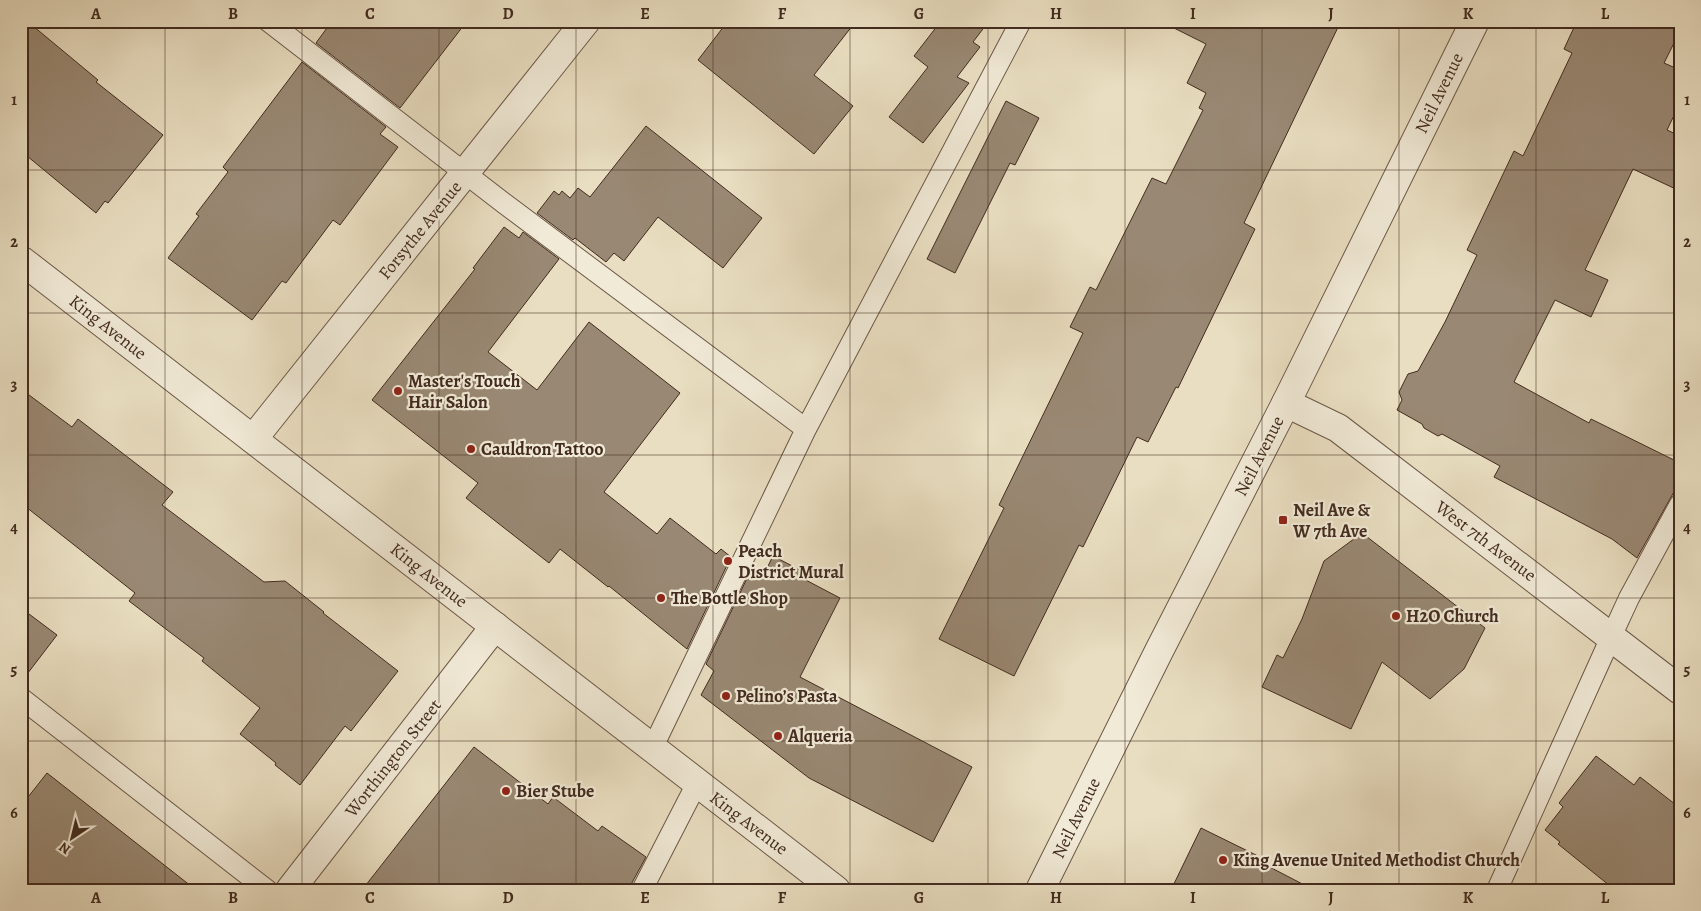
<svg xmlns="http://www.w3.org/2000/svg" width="1701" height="911" font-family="Alegreya,serif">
<rect width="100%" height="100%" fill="#e9dec1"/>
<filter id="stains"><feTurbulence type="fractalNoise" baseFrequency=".004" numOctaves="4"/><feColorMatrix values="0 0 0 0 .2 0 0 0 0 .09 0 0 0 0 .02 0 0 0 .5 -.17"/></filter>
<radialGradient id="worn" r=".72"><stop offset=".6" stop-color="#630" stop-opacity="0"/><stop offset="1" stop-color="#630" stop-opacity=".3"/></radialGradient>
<path fill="#998873" stroke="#422b1f" d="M21,21h6l71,59 -2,2 67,53 -55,68 -3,-2 -9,12 -75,-62z
M332,21h135l-67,87 -84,-65z
M728,21h128l-42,54 39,31 -39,48 -116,-94z
M941,21h48l-16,21 7,5 -23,30 12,6 -46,60 -34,-26 39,-50 -14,-11z
M1160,21h181l-97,202 11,6 -77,159 -2,-1 -28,55 -11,-5 -54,110 -4,-2 -65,131 -75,-37 65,-131 -5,-3 84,-172 -13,-6 20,-40 6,3 56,-112 14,6 37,-74 -4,-2 7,-15 -19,-10 19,-39z
M1577,21h103v10l-16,32 16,7v33l-13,27 13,6v55l-47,-22 -48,101 23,10 -17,37 -36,-17 -41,82 75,41 2,-4 89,44v18l-43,77 -25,-19 -118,-62 6,-11 -58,-32 -4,2 -14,-8 -2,-4 -25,-14 5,-10 -3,-8 9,-18 10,-3 27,-49 32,-67 -10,-5 47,-99 9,5 49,-103 -8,-4z
M302,62l84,65 -6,7 18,13 -58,78 -7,-5 -47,63 -4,-2 -30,39 -84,-62 31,-42 -3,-2 32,-42 -5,-5z
M1006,101l33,17 -24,47 -5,-2 -55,110 -28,-14z
M646,126l116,92 -39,50 -65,-51 -34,44 -10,-8 -8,9 -31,-24 -2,2 -36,-27 17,-22 5,4 3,-4 8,7 8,-10 12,9z
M504,227l15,11 4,-6 36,27 -71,93 49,38 52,-68 91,71 -76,99 53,42 13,-16 46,36 5,-5 10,8 -44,92 -78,-63 -1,1 -48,-38 -11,14 -83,-65 12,-15 -106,-83 103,-131 -2,-1z
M21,389l51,38 6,-8 95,73 -11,13 102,77 21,-1 39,31 -1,1 75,58 -47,60 -6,-5 -45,59 -25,-20 1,-2 -36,-29 20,-26 -58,-47 2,-3 -75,-57 6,-8 -114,-90z
M1362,533l123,95 -21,41 -34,30 -48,-37 -31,67 -89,-42 15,-32 6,3 19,-39 22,-58z
M773,556l29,15 -2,6 40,21 -40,79 172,90 -39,75 -124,-64 -108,-83 13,-24 -8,-7 44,-92 11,8z
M21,608l36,27 -36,47z
M474,747l74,57 5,-7 45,34 4,-5 44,31 -18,33h-266z
M1596,756l38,29 6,-8 40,31v82h-65l-57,-46 2,-2 -15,-12 18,-23 -4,-4z
M47,773l149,117h-175v-84z
M1201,828l61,30 -2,4 54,28h-143z"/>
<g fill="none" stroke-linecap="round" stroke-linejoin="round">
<defs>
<path id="service" d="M268,21l237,183 301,225
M21,698l246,192
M653,747l153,-318 215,-408
M642,890l55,-107
M1497,890l114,-253 18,-39 51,-94"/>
<path id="minor" d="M1286,403l52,25 342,262
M253,439l333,-418
M290,890l205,-264"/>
<path id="tertiary" d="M21,260l815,630
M1040,890l119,-239 127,-248 189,-382"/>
</defs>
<use href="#service" stroke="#6c5848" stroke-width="22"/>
<use href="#minor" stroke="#6c5848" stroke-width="30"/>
<use href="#tertiary" stroke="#6c5848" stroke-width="30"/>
<use href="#service" stroke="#f1ead7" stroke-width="20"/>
<use href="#minor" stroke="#f1ead7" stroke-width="28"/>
<use href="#tertiary" stroke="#f1ead7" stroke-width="28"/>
</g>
<path fill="none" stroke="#422b1f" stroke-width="1" stroke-opacity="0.55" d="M165,21v869M302,21v869M439,21v869M576,21v869M713,21v869M850,21v869M988,21v869M1125,21v869M1262,21v869M1399,21v869M1536,21v869M21,170h1659M21,313h1659M21,455h1659M21,598h1659M21,741h1659"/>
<g fill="#8f2418" stroke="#f1ead7" stroke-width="2">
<circle cx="398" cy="391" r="5"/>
<circle cx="471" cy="449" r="5"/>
<rect x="1278" y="515" width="10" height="10" rx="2.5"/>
<circle cx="728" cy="561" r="5"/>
<circle cx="661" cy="598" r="5"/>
<circle cx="1396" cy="616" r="5"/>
<circle cx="726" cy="696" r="5"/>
<circle cx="778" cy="736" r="5"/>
<circle cx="506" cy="791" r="5"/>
<circle cx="1223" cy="860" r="5"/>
</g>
<g text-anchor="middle" stroke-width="4.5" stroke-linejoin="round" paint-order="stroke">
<g font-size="18" fill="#422b1f" stroke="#f1ead7">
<text transform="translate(1439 93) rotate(-64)" y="6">Neil Avenue</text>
<text transform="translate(420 230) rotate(-51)" y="6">Forsythe Avenue</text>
<text transform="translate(108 327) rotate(38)" y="6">King Avenue</text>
<text transform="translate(1259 456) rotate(-63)" y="6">Neil Avenue</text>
<text transform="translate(1486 541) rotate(37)" y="6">West 7th Avenue</text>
<text transform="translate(429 575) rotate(38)" y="6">King Avenue</text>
<text transform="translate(393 758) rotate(-52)" y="6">Worthington Street</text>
<text transform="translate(1076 818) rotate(-64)" y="6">Neil Avenue</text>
<text transform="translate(749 823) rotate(37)" y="6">King Avenue</text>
</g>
<g font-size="18" font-weight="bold" fill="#422b1f" stroke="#f1ead7" text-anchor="start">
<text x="408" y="387">Master's Touch<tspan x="408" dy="21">Hair Salon</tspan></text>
<text x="481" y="455">Cauldron Tattoo</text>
<text x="1293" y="516">Neil Ave &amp;<tspan x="1293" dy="21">W 7th Ave</tspan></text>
<text x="738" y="557">Peach<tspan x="738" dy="21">District Mural</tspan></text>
<text x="671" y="604">The Bottle Shop</text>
<text x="1406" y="622">H2O Church</text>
<text x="736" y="702">Pelino’s Pasta</text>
<text x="788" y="742">Alqueria</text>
<text x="516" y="797">Bier Stube</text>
<text x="1233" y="866">King Avenue United Methodist Church</text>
</g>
</g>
<rect width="1701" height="911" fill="none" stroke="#e9dec1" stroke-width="55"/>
<g transform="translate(72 838) rotate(215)" stroke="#f1ead7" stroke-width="4" paint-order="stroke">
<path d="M0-4L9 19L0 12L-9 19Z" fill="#422b1f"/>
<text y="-8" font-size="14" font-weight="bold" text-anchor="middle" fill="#422b1f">N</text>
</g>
<rect x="28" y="28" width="1646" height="856" fill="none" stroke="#422b1f" stroke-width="2"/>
<g font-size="16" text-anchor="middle" font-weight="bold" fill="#422b1f">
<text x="96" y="19">A</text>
<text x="233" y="19">B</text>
<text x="370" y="19">C</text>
<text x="508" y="19">D</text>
<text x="645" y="19">E</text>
<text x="782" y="19">F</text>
<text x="919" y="19">G</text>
<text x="1056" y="19">H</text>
<text x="1193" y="19">I</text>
<text x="1331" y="19">J</text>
<text x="1468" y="19">K</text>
<text x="1605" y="19">L</text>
<text x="14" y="105">1</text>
<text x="1687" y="105">1</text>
<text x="14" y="247">2</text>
<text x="1687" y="247">2</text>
<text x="14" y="390">3</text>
<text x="1687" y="390">3</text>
<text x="14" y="533">4</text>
<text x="1687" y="533">4</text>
<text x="14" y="675">5</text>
<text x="1687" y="675">5</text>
<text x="14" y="818">6</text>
<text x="1687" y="818">6</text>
<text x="96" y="903">A</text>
<text x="233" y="903">B</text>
<text x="370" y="903">C</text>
<text x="508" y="903">D</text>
<text x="645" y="903">E</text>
<text x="782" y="903">F</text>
<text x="919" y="903">G</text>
<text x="1056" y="903">H</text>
<text x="1193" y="903">I</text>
<text x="1331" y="903">J</text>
<text x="1468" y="903">K</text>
<text x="1605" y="903">L</text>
</g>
<rect width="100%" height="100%" filter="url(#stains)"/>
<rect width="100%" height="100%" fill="url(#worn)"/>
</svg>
